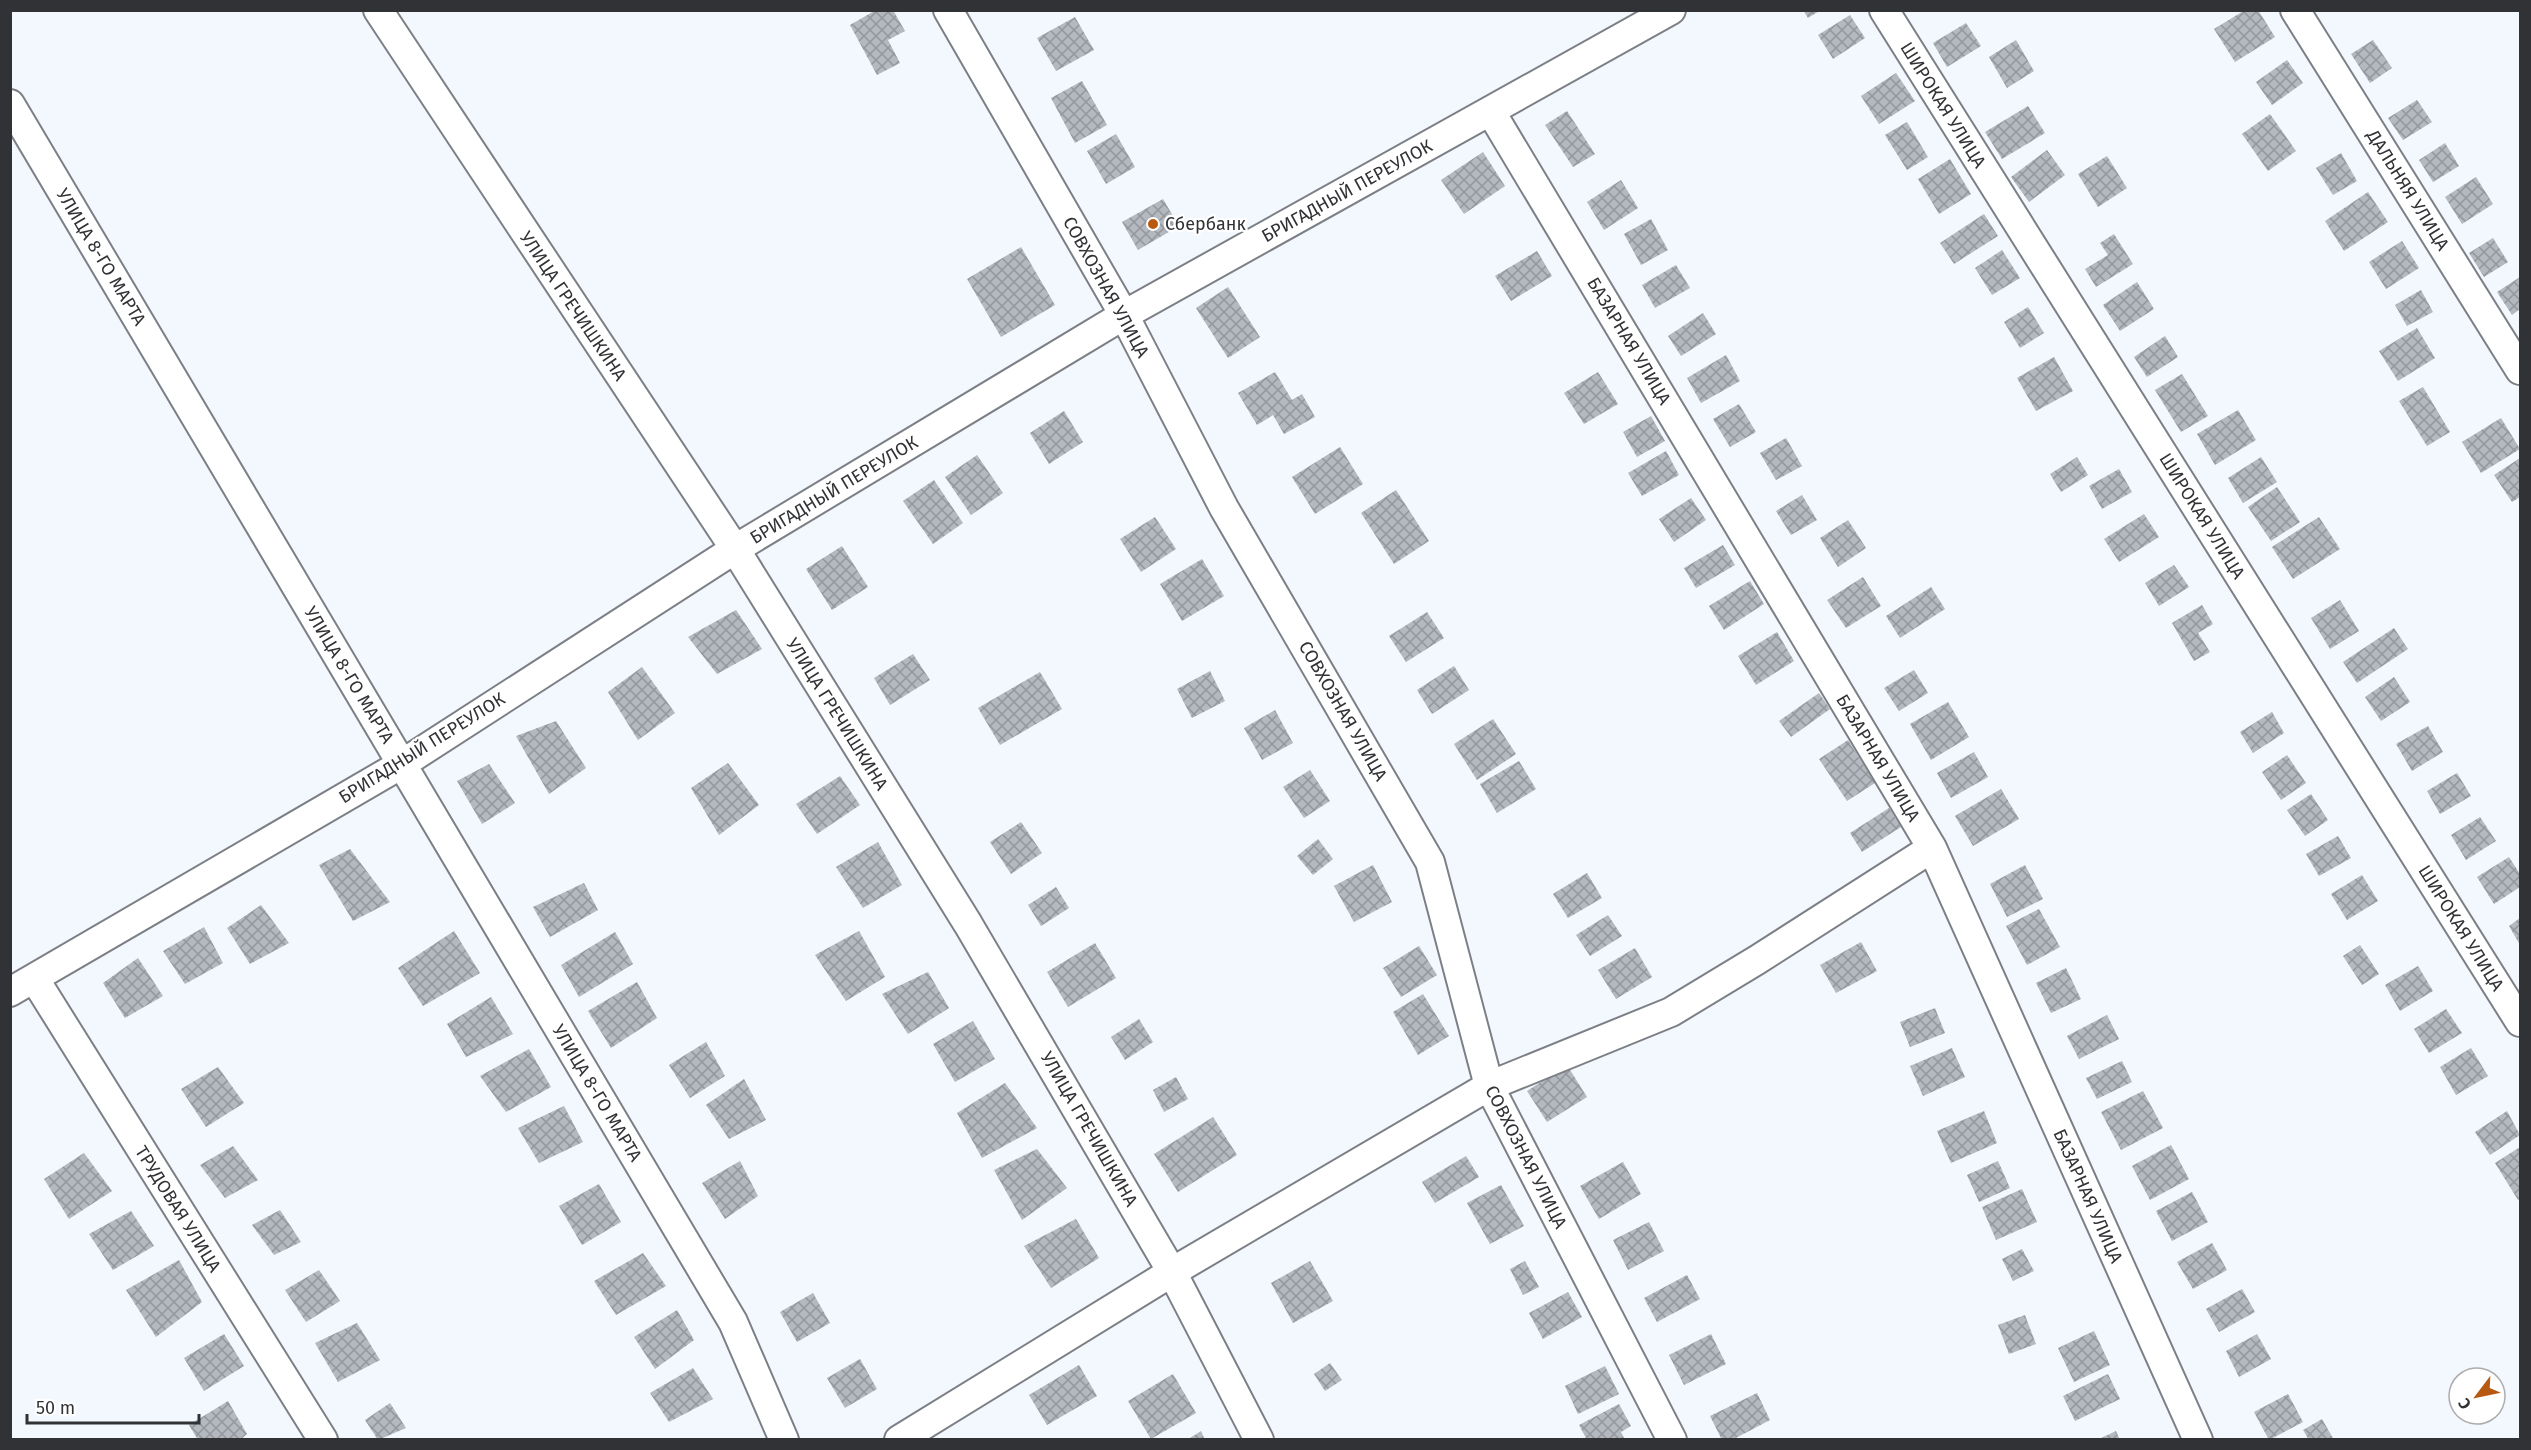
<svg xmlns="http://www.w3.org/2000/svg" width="2531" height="1450" font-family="'Fira Sans',sans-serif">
<defs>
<pattern id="building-cross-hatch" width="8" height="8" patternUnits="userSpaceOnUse" patternTransform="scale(1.5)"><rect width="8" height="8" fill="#b4b8bf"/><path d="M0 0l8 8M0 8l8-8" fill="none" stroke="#93969c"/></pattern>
</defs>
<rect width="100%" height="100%" fill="#f3f7fe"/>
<path fill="url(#building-cross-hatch)" d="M876,10h17l12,21 -17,9 12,23 -23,12 -27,-50z
M1803,10h18l-13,8z
M2245,10h13l17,27 -40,25 -21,-33z
M1850,15l15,23 -32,21 -15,-24z
M1075,17l19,33 -38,21 -19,-33z
M1966,23l15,23 -34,21 -14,-24z
M2016,40l18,31 -27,17 -18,-31z
M2373,40l19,28 -22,15 -19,-29z
M2287,60l16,23 -31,22 -16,-23z
M1896,73l19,28 -36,23 -18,-28z
M1082,81l25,44 -32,18 -24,-45z
M2417,100l15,22 -29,18 -15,-22z
M2028,106l17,27 -43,26 -17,-27z
M1567,111l28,43 -22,13 -28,-42z
M2270,114l26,37 -28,20 -26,-37z
M1907,122l21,35 -21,13 -22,-35z
M1116,134l19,33 -29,17 -19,-33z
M2445,143l14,23 -26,16 -14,-22z
M2047,150l18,25 -36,27 -18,-25z
M1483,152l22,34 -41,28 -23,-34z
M2341,153l16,28 -24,14 -17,-27z
M2107,156l20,32 -29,19 -20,-33z
M1950,159l21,35 -32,20 -21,-35z
M2476,177l17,27 -31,20 -17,-27z
M1621,180l17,28 -34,22 -17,-28z
M2368,192l20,30 -44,29 -19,-30z
M1163,199l16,27 -41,24 -16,-28z
M1984,214l14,22 -44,28 -14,-21z
M1651,219l17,31 -27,15 -17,-31z
M2114,234l19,30 -37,23 -11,-18 23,-14 -8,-12z
M2493,238l15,24 -24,15 -15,-24z
M2402,241l17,27 -33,21 -17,-27z
M1021,247l34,58 -54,32 -34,-58z
M2002,250l18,28 -28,17 -17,-27z
M1537,251l15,25 -41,25 -16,-25z
M1676,265l14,23 -35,20 -13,-23z
M2520,277v32l-8,6 -15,-23z
M2137,282l17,27 -34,22 -17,-26z
M1228,287l32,50 -32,21 -32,-50z
M2421,290l12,22 -26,14 -12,-21z
M2028,307l16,26 -24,15 -16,-26z
M1703,313l13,21 -35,22 -13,-20z
M2417,328l18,30 -37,23 -19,-30z
M2165,336l13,21 -31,20 -13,-20z
M1726,355l14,26 -39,22 -14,-25z
M2054,357l19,34 -37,20 -19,-33z
M1275,372l17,28 10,-6 13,23 -31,17 -11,-19 -16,10 -19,-32z
M1598,372l20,32 -34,20 -20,-31z
M2182,374l26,42 -27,16 -26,-42z
M2423,387l27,45 -23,14 -28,-45z
M1739,404l17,28 -26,15 -17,-28z
M2238,410l18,30 -41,25 -18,-31z
M1064,411l19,31 -34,22 -19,-31z
M1651,416l14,25 -28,16 -14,-25z
M2501,418l19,31 -39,24 -19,-31z
M1786,438l16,28 -26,14 -16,-27z
M1340,447l23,37 -48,30 -23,-37z
M1666,451l13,24 -37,21 -14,-23z
M977,455l26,38 -32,22 -26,-38z
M2077,457l11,18 -27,17 -11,-18z
M2261,457l16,25 -34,21 -15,-25z
M2520,458v39l-8,5 -18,-27z
M2119,469l13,23 -30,17 -13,-23z
M934,480l29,43 -30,21 -30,-43z
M2277,487l23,35 -29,19 -23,-34z
M1396,490l33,51 -35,23 -33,-51z
M1802,495l15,25 -26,15 -15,-24z
M1691,498l15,22 -32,22 -15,-23z
M2144,514l15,23 -40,25 -15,-23z
M1155,517l21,32 -35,23 -21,-33z
M2319,517l21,32 -47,30 -21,-32z
M1848,520l18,28 -28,19 -18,-29z
M1723,545l12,20 -39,23 -12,-20z
M842,546l26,41 -36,23 -26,-41z
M1202,559l22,37 -42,25 -22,-37z
M2174,565l15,22 -30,19 -14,-23z
M1863,577l18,29 -35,22 -19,-28z
M1750,581l14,23 -40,26 -15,-24z
M1931,587l14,22 -45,29 -14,-22z
M2340,600l19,31 -29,18 -19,-31z
M2202,605l11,19 -15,9 12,19 -16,9 -22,-38z
M736,610l26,39 -45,25 -29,-37z
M1427,612l17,26 -38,24 -17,-26z
M2394,628l14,21 -51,34 -14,-21z
M1777,632l17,29 -38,24 -18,-29z
M913,654l17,26 -40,25 -16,-27z
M1454,666l15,24 -37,24 -15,-24z
M642,667l33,46 -37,27 -30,-48z
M1914,670l14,23 -29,18 -15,-23z
M1210,671l15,30 -33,17 -15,-29z
M1040,672l22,37 -62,36 -22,-37z
M2394,677l16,25 -29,19 -16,-24z
M1819,693l11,16 -39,28 -12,-16z
M1948,702l21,35 -38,23 -21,-36z
M1275,710l18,33 -31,17 -18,-32z
M2272,712l12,21 -31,20 -13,-21z
M1493,719l23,35 -39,26 -23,-36z
M556,721l30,47 -37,26 -33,-58z
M2428,726l15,26 -31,19 -16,-27z
M1848,740l27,43 -28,18 -28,-42z
M1974,752l14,25 -37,21 -14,-25z
M2287,755l19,28 -25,17 -19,-28z
M1519,761l17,28 -39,24 -17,-29z
M728,763l31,42 -40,30 -28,-47z
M489,764l26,39 -33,21 -25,-43z
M1310,770l20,31 -26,17 -21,-31z
M2457,773l14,23 -31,18 -13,-23z
M840,776l20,29 -43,29 -21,-30z
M2001,789l18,30 -46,27 -18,-30z
M2311,794l17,26 -23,16 -18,-26z
M1889,808l12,19 -39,25 -12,-19z
M2480,817l16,24 -30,19 -15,-25z
M1021,822l21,31 -31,21 -21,-32z
M2338,836l13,22 -32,18 -13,-22z
M1318,839l15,20 -20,16 -16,-19z
M878,842l24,43 -39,23 -27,-41z
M350,849l40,53 -37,19 -34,-56z
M2509,857l11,17v13l-26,17 -17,-27z
M1373,865l19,37 -38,20 -20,-36z
M2025,865l18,34 -36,18 -17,-33z
M1587,873l15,25 -34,20 -15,-24z
M2362,875l16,26 -31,19 -16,-26z
M584,883l14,27 -48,27 -17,-30z
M1056,887l13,21 -28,18 -13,-21z
M261,905l28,38 -39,21 -23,-36z
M2039,909l21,38 -33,18 -21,-39z
M1608,915l14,21 -32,20 -14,-21z
M2520,918v27l-11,-19z
M204,927l19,36 -38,21 -22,-33z
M454,931l26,42 -57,33 -25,-38z
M859,931l26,46 -39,24 -31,-46z
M615,932l18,32 -54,33 -18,-32z
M1861,942l16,29 -41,22 -16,-28z
M1095,943l21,35 -48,29 -21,-35z
M2360,945l19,29 -17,11 -19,-29z
M1419,946l18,29 -36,22 -18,-29z
M1635,948l17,29 -36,22 -18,-29z
M138,958l25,38 -38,22 -22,-35z
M2418,966l15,25 -33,20 -15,-26z
M2066,968l15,31 -30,14 -15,-30z
M928,972l21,36 -41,26 -26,-40z
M637,982l20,36 -46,30 -23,-37z
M1423,994l26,42 -31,19 -25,-43z
M491,997l22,37 -47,23 -19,-33z
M1935,1008l10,25 -35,14 -10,-25z
M2446,1009l16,24 -33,20 -15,-24z
M2107,1015l12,24 -40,20 -12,-23z
M1139,1019l14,23 -28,18 -14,-23z
M973,1021l22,38 -40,23 -22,-38z
M706,1042l19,34 -35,22 -21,-33z
M1952,1048l13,29 -42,19 -13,-30z
M2471,1048l17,28 -32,19 -16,-28z
M529,1049l22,38 -45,25 -26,-36z
M2122,1061l10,21 -35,17 -11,-21z
M1567,1065l20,32 -40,25 -20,-31z
M218,1067l26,36 -38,24 -25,-38z
M1176,1077l12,22 -24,13 -11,-22z
M744,1079l22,41 -37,19 -23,-34z
M1005,1083l32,45 -55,30 -25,-45z
M2143,1091l20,37 -42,22 -20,-38z
M564,1106l19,36 -44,21 -21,-35z
M1984,1111l13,32 -46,20 -14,-32z
M2507,1111l13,24 -30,20 -15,-23z
M1213,1117l24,38 -59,37 -24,-38z
M2171,1145l18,34 -39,21 -18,-34z
M233,1146l25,34 -33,18 -25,-33z
M2520,1147v52l-2,1 -23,-37z
M1037,1149l30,39 -45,32 -28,-50z
M84,1153l28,38 -43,28 -25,-40z
M1466,1156l13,21 -44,26 -13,-21z
M740,1161l18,35 -33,23 -23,-36z
M1998,1161l12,27 -31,14 -12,-27z
M1623,1162l18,32 -42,25 -19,-33z
M599,1184l22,38 -39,23 -23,-39z
M1501,1185l23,41 -34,18 -23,-41z
M2022,1189l15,33 -41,18 -14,-33z
M2192,1192l16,30 -36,19 -16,-30z
M280,1210l21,32 -27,13 -22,-30z
M131,1211l23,35 -41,24 -24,-36z
M1076,1219l23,39 -48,30 -27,-42z
M1649,1222l15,29 -36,19 -15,-30z
M2212,1243l15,27 -34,19 -16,-27z
M2022,1249l12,22 -21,10 -11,-22z
M643,1253l23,33 -50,29 -22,-34z
M179,1260l23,42 -46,35 -30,-47z
M1310,1261l23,40 -40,22 -22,-40z
M1525,1261l14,26 -16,8 -13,-26z
M319,1270l21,31 -34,21 -21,-32z
M1687,1275l13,24 -43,23 -13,-24z
M2242,1289l13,23 -36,20 -13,-23z
M1568,1292l14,25 -39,22 -14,-26z
M813,1293l17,30 -33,19 -17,-30z
M677,1310l17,30 -39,29 -21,-32z
M2025,1315l11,29 -27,10 -11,-29z
M357,1323l23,37 -42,22 -23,-39z
M2094,1331l16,34 -36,17 -16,-34z
M224,1334l20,32 -40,25 -20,-33z
M1711,1334l15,30 -42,21 -15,-30z
M2257,1334l14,25 -32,18 -13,-26z
M860,1359l17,30 -32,19 -18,-30z
M1330,1363l12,17 -17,11 -11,-17z
M1079,1365l18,31 -50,29 -18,-30z
M1605,1366l14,28 -41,20 -13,-28z
M693,1368l20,31 -44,23 -19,-29z
M1173,1374l23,39 -45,26 -23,-38z
M2108,1374l12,25 -45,22 -12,-25z
M1757,1393l13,27 -38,20h-10l-12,-24z
M2288,1394l15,28 -34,18 -15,-28z
M228,1401l19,33 -7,6h-42l-9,-15z
M390,1403l16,25 -28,12 -13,-20z
M1619,1404l12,22 -10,6 4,8h-38l-8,-15z
M2322,1419l12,21h-25l-6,-10z
M1201,1431l4,9h-18z
M2116,1431l4,9h-23z"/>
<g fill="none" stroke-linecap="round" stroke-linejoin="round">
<defs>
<path id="minor" d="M378,10l357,539 233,375 204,348 87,168
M948,10l176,305 100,193 206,354 59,224 183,354
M1884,10l636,1012
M2295,10l225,360
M10,104l723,1218 51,118
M1491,112l441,736 266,592
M34,978l289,462
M10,992l392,-228 333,-215 389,-234 547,-305
M899,1440l273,-168 317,-186 182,-74 86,-52 175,-112"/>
</defs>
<use href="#minor" stroke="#7c8086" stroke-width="32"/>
<use href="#minor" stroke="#fff" stroke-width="28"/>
</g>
<circle fill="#b85911" stroke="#fff" stroke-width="2" cx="1153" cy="224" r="6"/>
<g text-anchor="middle" stroke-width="4.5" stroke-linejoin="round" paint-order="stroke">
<g font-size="18" fill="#313235" stroke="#fff">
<text transform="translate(1943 105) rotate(58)" y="6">ШИРОКАЯ УЛИЦА</text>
<text transform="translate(2408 190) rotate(58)" y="6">ДАЛЬНЯЯ УЛИЦА</text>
<text transform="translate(1347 191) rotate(-29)" y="6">БРИГАДНЫЙ ПЕРЕУЛОК</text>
<text transform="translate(101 257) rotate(59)" y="6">УЛИЦА 8-ГО МАРТА</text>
<text transform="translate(1106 287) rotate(61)" y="6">СОВХОЗНАЯ УЛИЦА</text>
<text transform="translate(573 306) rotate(56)" y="6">УЛИЦА ГРЕЧИШКИНА</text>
<text transform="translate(1629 341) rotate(59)" y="6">БАЗАРНАЯ УЛИЦА</text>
<text transform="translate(834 490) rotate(-31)" y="6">БРИГАДНЫЙ ПЕРЕУЛОК</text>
<text transform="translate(2202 516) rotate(58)" y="6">ШИРОКАЯ УЛИЦА</text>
<text transform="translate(349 675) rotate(59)" y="6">УЛИЦА 8-ГО МАРТА</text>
<text transform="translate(1343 711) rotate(60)" y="6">СОВХОЗНАЯ УЛИЦА</text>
<text transform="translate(837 714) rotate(58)" y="6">УЛИЦА ГРЕЧИШКИНА</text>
<text transform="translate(422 748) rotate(-32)" y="6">БРИГАДНЫЙ ПЕРЕУЛОК</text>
<text transform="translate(1878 758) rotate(59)" y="6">БАЗАРНАЯ УЛИЦА</text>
<text transform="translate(2461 928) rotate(58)" y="6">ШИРОКАЯ УЛИЦА</text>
<text transform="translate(597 1093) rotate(59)" y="6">УЛИЦА 8-ГО МАРТА</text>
<text transform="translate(1089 1129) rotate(60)" y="6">УЛИЦА ГРЕЧИШКИНА</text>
<text transform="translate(1526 1157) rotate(63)" y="6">СОВХОЗНАЯ УЛИЦА</text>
<text transform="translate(2088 1196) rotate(66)" y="6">БАЗАРНАЯ УЛИЦА</text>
<text transform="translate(178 1209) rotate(58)" y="6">ТРУДОВАЯ УЛИЦА</text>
</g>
<g font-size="18" fill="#313235" stroke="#fff" text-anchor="start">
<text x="1165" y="230">Сбербанк</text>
</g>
</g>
<rect width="2531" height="1450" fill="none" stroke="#313235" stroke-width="24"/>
<g transform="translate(2477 1396) rotate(238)"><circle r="28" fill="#ffffff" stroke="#adadae" stroke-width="1.5"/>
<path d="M0-4.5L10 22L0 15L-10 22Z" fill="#b85911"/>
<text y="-9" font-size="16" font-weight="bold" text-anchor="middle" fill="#313235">С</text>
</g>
<path d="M27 1414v9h172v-9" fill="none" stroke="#313235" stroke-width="3"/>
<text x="36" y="1414" font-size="18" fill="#313235" stroke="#ffffff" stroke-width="4.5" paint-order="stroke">50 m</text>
</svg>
